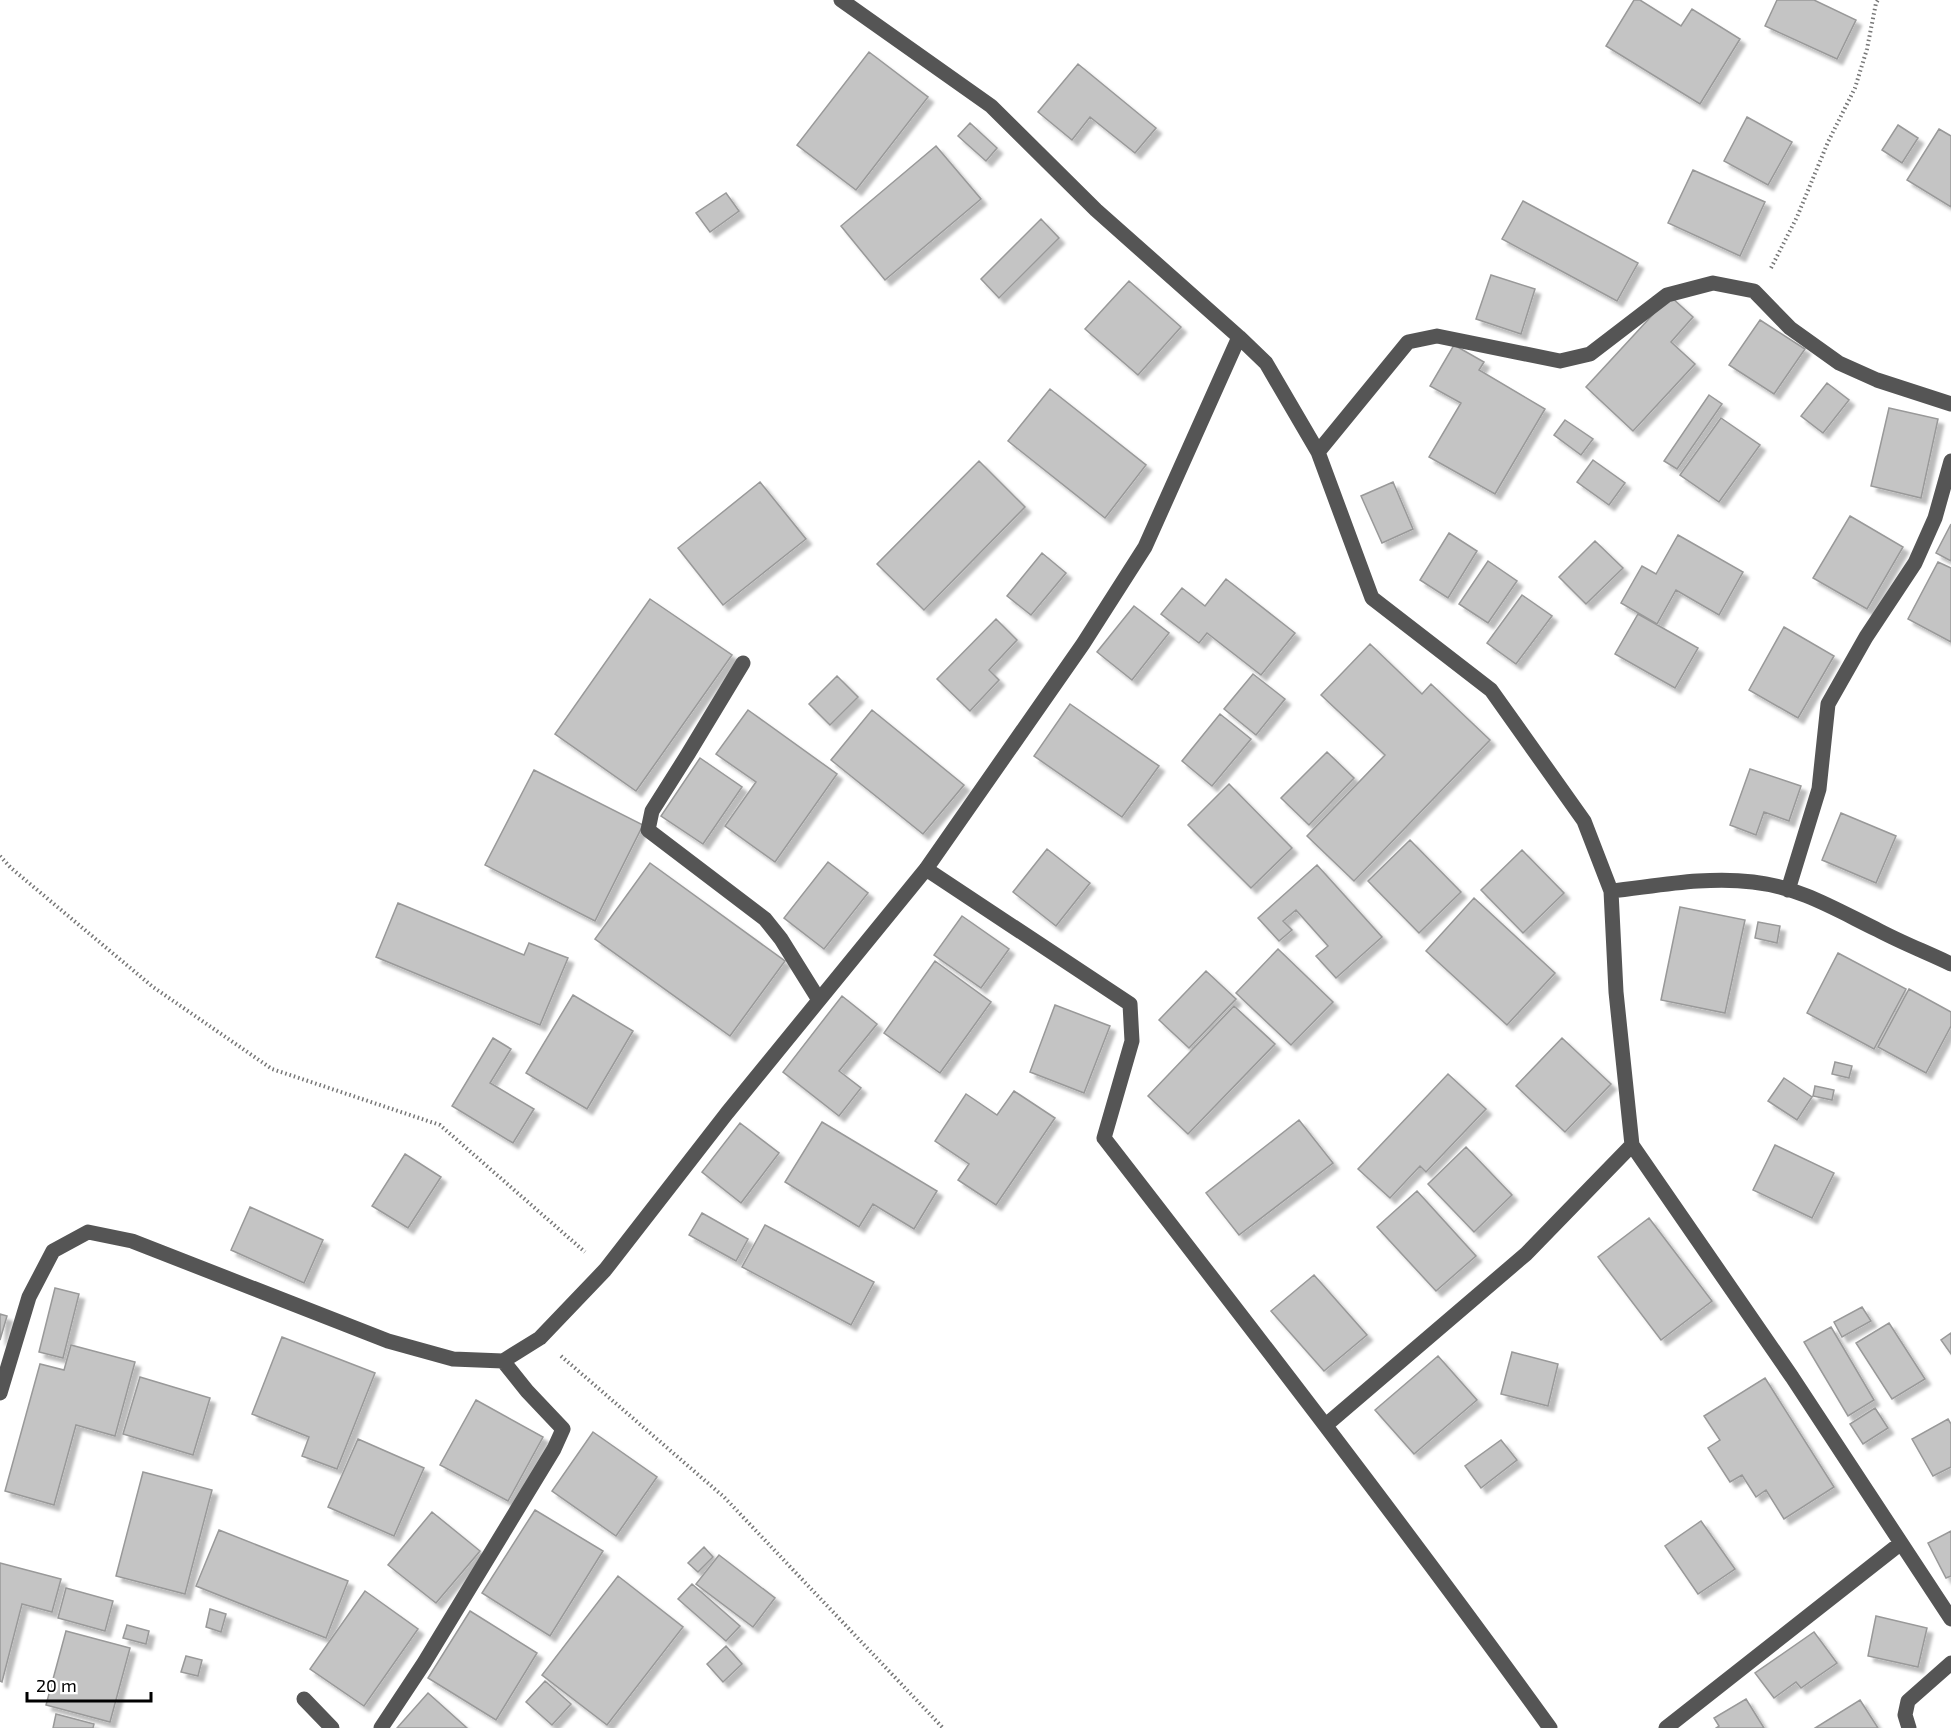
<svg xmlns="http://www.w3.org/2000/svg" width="1951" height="1728" font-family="'Exo 2',sans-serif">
<defs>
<filter id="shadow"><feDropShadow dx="5.5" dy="5.5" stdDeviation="1.5" flood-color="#0004"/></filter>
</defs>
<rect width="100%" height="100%" fill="#fff"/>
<path fill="#c4c4c4" stroke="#999" stroke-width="1.5" filter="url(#shadow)" d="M1634,0h6l41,26 11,-17 48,30 -40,65 -94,-58z
M1777,0h37l42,20 -19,39 -72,-33z
M869,52l59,45 -72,93 -59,-45z
M1078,64l78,64 -21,25 -45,-36 -18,23 -34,-28z
M1747,117l45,25 -24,43 -44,-24z
M970,123l27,25 -11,13 -28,-25z
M1898,125l20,13 -16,25 -20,-13z
M1939,129l12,7v71l-44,-27z
M936,146l45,53 -96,81 -44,-54z
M1693,170l72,32 -25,54 -72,-33z
M726,193l13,18 -29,21 -14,-19z
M1523,201l115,62 -21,38 -115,-62z
M1041,219l18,19 -60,60 -18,-19z
M1491,275l44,14 -14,45 -45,-15z
M1129,281l52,46 -43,48 -53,-46z
M1670,296l23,21 -22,25 24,22 -62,67 -47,-44z
M1760,320l45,29 -31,45 -45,-29z
M1454,345l30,17 -5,8 66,39 -50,85 -66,-37 32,-54 -31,-17z
M1827,383l22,17 -26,33 -22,-17z
M1050,389l96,76 -41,53 -97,-77z
M1709,395l13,9 -45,65 -13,-8z
M1889,408l49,11 -17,79 -50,-12z
M1721,418l39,27 -41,57 -39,-27z
M1565,420l28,19 -12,16 -27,-20z
M1593,460l32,23 -16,22 -32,-23z
M979,461l46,46 -101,103 -47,-46z
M760,482l46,57 -83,66 -45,-57z
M1393,482l20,47 -31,14 -21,-47z
M1850,516l53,31 -36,62 -54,-31z
M1951,524v37l-15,-8z
M1449,533l28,18 -29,47 -28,-18z
M1678,535l65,37 -24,43 -43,-25 -19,34 -36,-21 21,-37 14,8z
M1595,541l28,27 -37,36 -27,-27z
M1042,553l24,20 -35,42 -24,-19z
M1488,561l29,20 -29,42 -29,-19z
M1938,562l13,6v74l-43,-23z
M1226,579l69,54 -34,42 -54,-42 -8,10 -38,-29 21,-26 23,18z
M1522,595l30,21 -36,48 -29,-21z
M650,599l82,56 -96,136 -81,-57z
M1134,606l35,27 -37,47 -35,-28z
M1638,614l60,34 -23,40 -60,-34z
M996,619l21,21 -28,30 10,10 -29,31 -33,-32z
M1784,627l50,29 -36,62 -49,-28z
M1370,644l52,50 9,-10 59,56 -136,141 -47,-45 78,-81 -64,-60z
M1253,674l32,25 -29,36 -32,-26z
M837,676l21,21 -28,28 -21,-21z
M1070,704l89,62 -37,51 -88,-61z
M748,710l89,64 -62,88 -50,-36 31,-44 -40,-28z
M872,710l92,75 -41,49 -92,-74z
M1220,714l31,25 -39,47 -30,-25z
M1327,752l27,26 -45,47 -28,-27z
M700,758l42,29 -39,57 -42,-28z
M1750,769l51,17 -12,35 -25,-9 -8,23 -26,-10z
M534,770l109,55 -48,96 -110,-56z
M1229,784l63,64 -41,40 -63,-63z
M1841,813l55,23 -20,47 -54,-23z
M1410,840l51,52 -42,41 -51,-52z
M1047,849l43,34 -34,43 -43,-34z
M1522,850l42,43 -41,40 -42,-43z
M828,862l40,31 -44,56 -40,-31z
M650,863l135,98 -55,75 -135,-97z
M1317,865l65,72 -46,41 -20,-22 12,-10 -32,-36 -13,11 9,9 -13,11 -21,-23z
M1474,898l81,75 -48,52 -81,-74z
M398,903l126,52 5,-12 39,15 -28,67 -164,-68z
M1680,907l65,13 -20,93 -64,-13z
M962,916l47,33 -28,39 -47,-33z
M1758,922l22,4 -3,17 -22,-5z
M1278,949l55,53 -42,43 -55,-52z
M1838,953l68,36 -32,60 -67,-36z
M935,961l56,41 -51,71 -56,-40z
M1206,971l30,28 -47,49 -30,-28z
M1909,989l42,23v14l-25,47 -48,-26z
M573,995l60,36 -46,78 -61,-36z
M842,996l35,28 -38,47 22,17 -22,28 -56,-44z
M1055,1005l55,21 -26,67 -54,-21z
M1234,1006l41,38 -87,90 -40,-38z
M493,1038l18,11 -21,34 44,26 -21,34 -61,-37z
M1562,1038l49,46 -46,48 -49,-46z
M1835,1062l17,4 -3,12 -17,-4z
M1448,1074l38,35 -60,63 -6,-6 -30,32 -32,-29z
M1784,1078l28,19 -15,23 -29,-19z
M1815,1086l19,4 -2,10 -19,-4z
M1014,1091l41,27 -59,87 -38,-25 11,-16 -34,-23 31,-47 31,21z
M1299,1120l34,43 -94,72 -33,-42z
M822,1122l115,69 -23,38 -41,-25 -14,23 -74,-45z
M740,1123l39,30 -38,50 -39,-31z
M1775,1145l59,28 -22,45 -59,-28z
M1466,1147l46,48 -38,37 -46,-48z
M405,1154l36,23 -33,51 -36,-22z
M1417,1191l59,65 -40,35 -59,-64z
M250,1207l73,33 -19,43 -73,-33z
M702,1213l46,26 -12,22 -47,-26z
M1649,1218l63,83 -51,39 -63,-83z
M765,1225l109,57 -23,43 -109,-58z
M1314,1275l53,60 -43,36 -53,-60z
M55,1288l24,6 -16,64 -24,-6z
M1862,1307l9,14 -29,16 -8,-15z
M0,1314l7,2 -7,24z
M1889,1323l36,56 -33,20 -36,-56z
M1831,1327l43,73 -26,16 -44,-74z
M1951,1333v21l-10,-14z
M282,1337l93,36 -38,96 -35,-13 7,-19 -57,-23z
M71,1345l64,17 -20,74 -39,-11 -22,80 -49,-14 35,-127 24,6z
M1512,1352l46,12 -10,42 -47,-12z
M1438,1356l39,44 -63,54 -39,-44z
M140,1377l70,21 -17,57 -70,-21z
M1765,1378l69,109 -50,32 -18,-29 -10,7 -14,-22 -12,7 -22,-34 12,-8 -16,-24z
M476,1400l67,37 -35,64 -68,-36z
M1875,1408l13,20 -25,16 -13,-20z
M1948,1419l3,5v43l-18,9 -21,-37z
M593,1432l64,45 -41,59 -64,-45z
M358,1439l66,29 -30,68 -66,-29z
M1501,1440l16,20 -36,28 -16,-22z
M143,1472l69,18 -27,104 -69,-18z
M535,1510l68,41 -53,85 -68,-43z
M432,1512l48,39 -44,52 -48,-38z
M1701,1521l34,48 -37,25 -33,-48z
M219,1530l129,51 -22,57 -130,-52z
M1951,1531v45l-5,2 -18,-35z
M704,1547l9,10 -15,15 -10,-9z
M719,1555l56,43 -22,29 -57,-43z
M0,1563l61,16 -9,33 -30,-8 -20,78 -2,-1z
M618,1576l65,51 -76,98 -65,-50z
M692,1584l48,42 -14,15 -48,-42z
M66,1588l47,13 -8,30 -47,-13z
M365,1591l53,38 -54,77 -54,-37z
M210,1609l16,5 -5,18 -15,-5z
M470,1611l67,42 -41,67 -68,-42z
M1876,1616l51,12 -9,39 -50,-11z
M127,1625l22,6 -3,13 -23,-6z
M66,1631l64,17 -20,74 -64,-17z
M1814,1632l23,31 -36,25 -5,-6 -22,16 -19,-25z
M726,1646l16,18 -19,18 -16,-18z
M186,1656l16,4 -4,16 -17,-4z
M545,1681l26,23 -19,21 -26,-23z
M428,1693l39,35h-70z
M1746,1699l18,29h-48l3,-2 -5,-8z
M1860,1700l18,28h-63z
M56,1714l38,10 -1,4h-40z"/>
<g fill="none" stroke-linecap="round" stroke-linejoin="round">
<path stroke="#777" stroke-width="4" stroke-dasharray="1.5 3" stroke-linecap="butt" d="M1771,268l26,-51 31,-75 27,-54 12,-39 9,-46 2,-3
M0,856l11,12 142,119 119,82 168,56 145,127
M561,1356l163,141 219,231"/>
<path stroke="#555" stroke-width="15" d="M841,0l150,106 105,104 143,127 27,26 52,89 54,146 119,92 93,131 27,70 5,101 16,153 160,232 159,242
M1318,452l90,-110 29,-6 123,25 30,-7 77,-59 46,-12 41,8 36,37 49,35 38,17 74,24
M743,663l-55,91 -36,57 -4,19 117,89 16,20 38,61
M926,869l204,135 2,37 -28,97c151,195 302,390 446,590
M1788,890l31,-101 9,-85 38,-67 49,-74 20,-45 16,-57
M1611,891c46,-5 95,-15 142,-9 46,5 82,27 123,47 24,13 50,23 75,35
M0,1393l29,-96 24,-46 35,-19 44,9 256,100 65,18 50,2 37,-23 65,-68 122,-157 199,-244 157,-225 62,-97 94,-210
M1326,1425l200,-171 106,-109
M304,1699l28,29
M381,1728l43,-65 130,-214 9,-20 -36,-38 -24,-30
M1666,1728l235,-185
M1909,1728l-4,-13 3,-14 43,-38"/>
</g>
<path d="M27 1692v9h124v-9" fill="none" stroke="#000000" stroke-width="3"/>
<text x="36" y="1692" font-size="18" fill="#000000" stroke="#ffffff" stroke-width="4.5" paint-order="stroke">20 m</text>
</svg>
